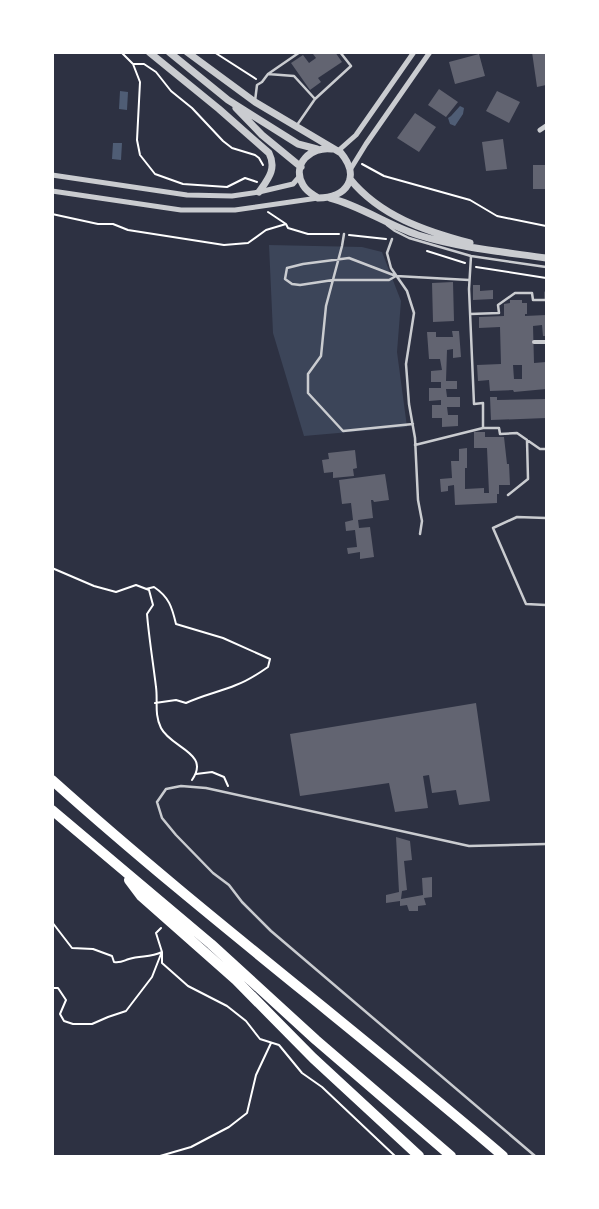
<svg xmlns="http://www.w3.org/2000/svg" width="599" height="1209" font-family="Raleway,sans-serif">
<rect width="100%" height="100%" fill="#2d3142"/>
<path fill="#3c4559" d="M269,245l93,2 20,5 19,49 -4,51 10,75 -103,9 -31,-103z"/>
<path fill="#4f5d75" d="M120,91l8,1 -1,18 -8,-1z
M460,106l4,2 -1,6 -8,12 -5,-2 -2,-6 3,-2z
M113,143h9l-1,17 -9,-1z"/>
<path fill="#626471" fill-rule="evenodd" d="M316,52h19l7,10 -24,16 3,4 -11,8 -19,-27 12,-8 6,8 7,-5 -3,-4z
M532,52h14v33l-9,2z
M479,54l6,22 -30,8 -6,-22z
M439,89l19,13 -12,15 -18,-12z
M497,91l23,11 -11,21 -23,-12z
M415,113l21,14 -17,25 -22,-14z
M503,139l4,30 -21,2 -4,-29z
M533,165h13v24h-13z
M453,282l1,39 -21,1 -1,-39z
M473,285h7v6l13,-1v9l-20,1z
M510,300h12v3h5v11h-2v2l21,-1v21h-3l-1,-11 -9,1 1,37 12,-1v27l-32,3 -1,-2 -23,1 -1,-11 -11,1 -1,-16 24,-1 -1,-37 -21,1v-11l25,-1v-12l6,-1zM513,365h9v14h-8z
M452,331h7l2,26 -8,1v-9l-6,1 -1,31h11v8h-11l1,8h13v10h-13l1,8h10v11l-16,1v-9h-10v-13h9v-5l-12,1v-13h12v-6h-10v-11l11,-1 -2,-11h-11l-2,-27h9v5h17z
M490,397h7v3l49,-1v19l-55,2z
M474,432h11v5h19l3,27h2l1,21h-11v9h-2v9l-42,2 -1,-20 -6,1v5l-7,1 -1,-13 12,-1 -1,-17h8v-12l8,-1v20h-2v21l19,-1v5h5l-2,-45h-13z
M355,450l2,18 -4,1 1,7 -21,2v-6l-9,1 -2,-13 7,-1 -1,-6z
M385,474l4,26 -15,2 -1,-2h-2l2,18 -15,2 1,8 11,-1 4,30 -14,2v-7l-12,2 -1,-6 10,-1 -2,-17 -9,1 -1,-9 8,-2 -2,-17 -9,1 -3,-24z
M476,703l14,98 -31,4 -3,-15 -24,3 -3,-18 -6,1 5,32 -33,4 -6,-29 -89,13 -10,-62z
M396,837l14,4 2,19 -8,1 3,29 -5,1 -1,8 22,-4 -1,-17 10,-1v20l-8,1 2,7 -8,1v5h-9l-2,-6 -7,1v-5l-14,2v-8l13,-3z"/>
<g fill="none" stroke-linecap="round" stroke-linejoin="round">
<path stroke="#fff" stroke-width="2" d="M121,52l12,12 7,18 -3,58 3,15 15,19 28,10 44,3 18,-9 12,4
M214,52l42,27
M133,64h11l12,8 15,19 21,17 31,33 9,7 23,7 4,3 4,7
M362,164l22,12 86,24 27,16 49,10
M268,212l18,12 2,4 20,6h31
M52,214l46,10h15l15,6 96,15 24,-2 18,-13 20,-6
M349,235l37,4
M427,251l38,12
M476,267l70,11
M52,568l42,18 22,6 20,-7 13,5 4,15 -6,9c2,24 6,48 9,73 2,14 -2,27 5,41 10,20 50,25 31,52
M146,589l8,-2c15,10 18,20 22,37l47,14 47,21 -2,8c-10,7 -20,14 -32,18 -17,7 -33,10 -50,18l-10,-3 -21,3
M196,774l16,-2 12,5 4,9
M52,922l20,26 21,1 19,7 2,6c7,1 9,-1 15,-3 12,-4 21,-1 33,-7
M161,928l-5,5 6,19v11l26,23 39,20 19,15 14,18 19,6 23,28 20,14 73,69
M52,988h6l8,12 -6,14 4,7 9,3h19l16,-7 18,-6 26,-34 9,-23
M160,1156l31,-9 38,-20 18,-14 9,-38 15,-32"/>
<path stroke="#caccd0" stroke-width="2.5" d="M268,74l26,2 21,23
M255,101l2,-16 5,-3 6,-8 32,-22
M297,125l18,-26 36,-33 -11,-14
M387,225l8,6 14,7 62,18 75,11
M344,234l-2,12 -16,60 -5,50 -13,18v19l35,38 70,-7
M392,239l-5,14 4,15 16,23 7,22 -8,51 3,40 6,34 3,62 4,21 -2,13
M471,256l-2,33 5,115 9,-1v25h16l1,6 17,-1 23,16h6
M396,276l-7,4h-56l-33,5 -8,-1 -7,-5 2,-11 16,-4 46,-6 47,18 73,4
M546,292v7
M470,314l29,-1 -1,-8 17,-12h17l1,7h13
M415,445l68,-17
M508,495l20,-16 -1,-39
M546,518l-29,-1 -24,11 33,76 20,1
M535,1156l-264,-225 -29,-29 -13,-17 -16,-12 -37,-38 -14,-17 -5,-16 9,-13 15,-3 25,2 263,58 77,-2"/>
<path stroke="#caccd0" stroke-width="4" d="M534,342h12"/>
<path stroke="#caccd0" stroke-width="5" d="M540,130l6,-4
M338,151l18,-16 58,-83
M350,170l16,-26 64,-92
M52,175l135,20 45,1 27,-4 34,-8 7,-8
M52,191l129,19h54l83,-12"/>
<path stroke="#caccd0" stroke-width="7" d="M149,52l70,57 50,44c8,16 -1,26 -10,39
M169,52l59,48 70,44 19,5
M187,52l68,50 86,51c20,24 6,45 -23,45 -6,-4 -11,-6 -15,-13 -12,-21 8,-39 29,-36
M236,108l26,27 39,32
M350,179c30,37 75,52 120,64
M330,198c31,8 57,27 88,37 42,13 86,17 128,23"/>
<path stroke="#fff" stroke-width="10" d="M52,780c146,131 303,249 451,376
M52,810l159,134 105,96 135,116
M129,880l12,16 95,84 77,78 106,98"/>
</g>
<rect width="599" height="1209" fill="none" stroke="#ffffff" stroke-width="108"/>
</svg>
